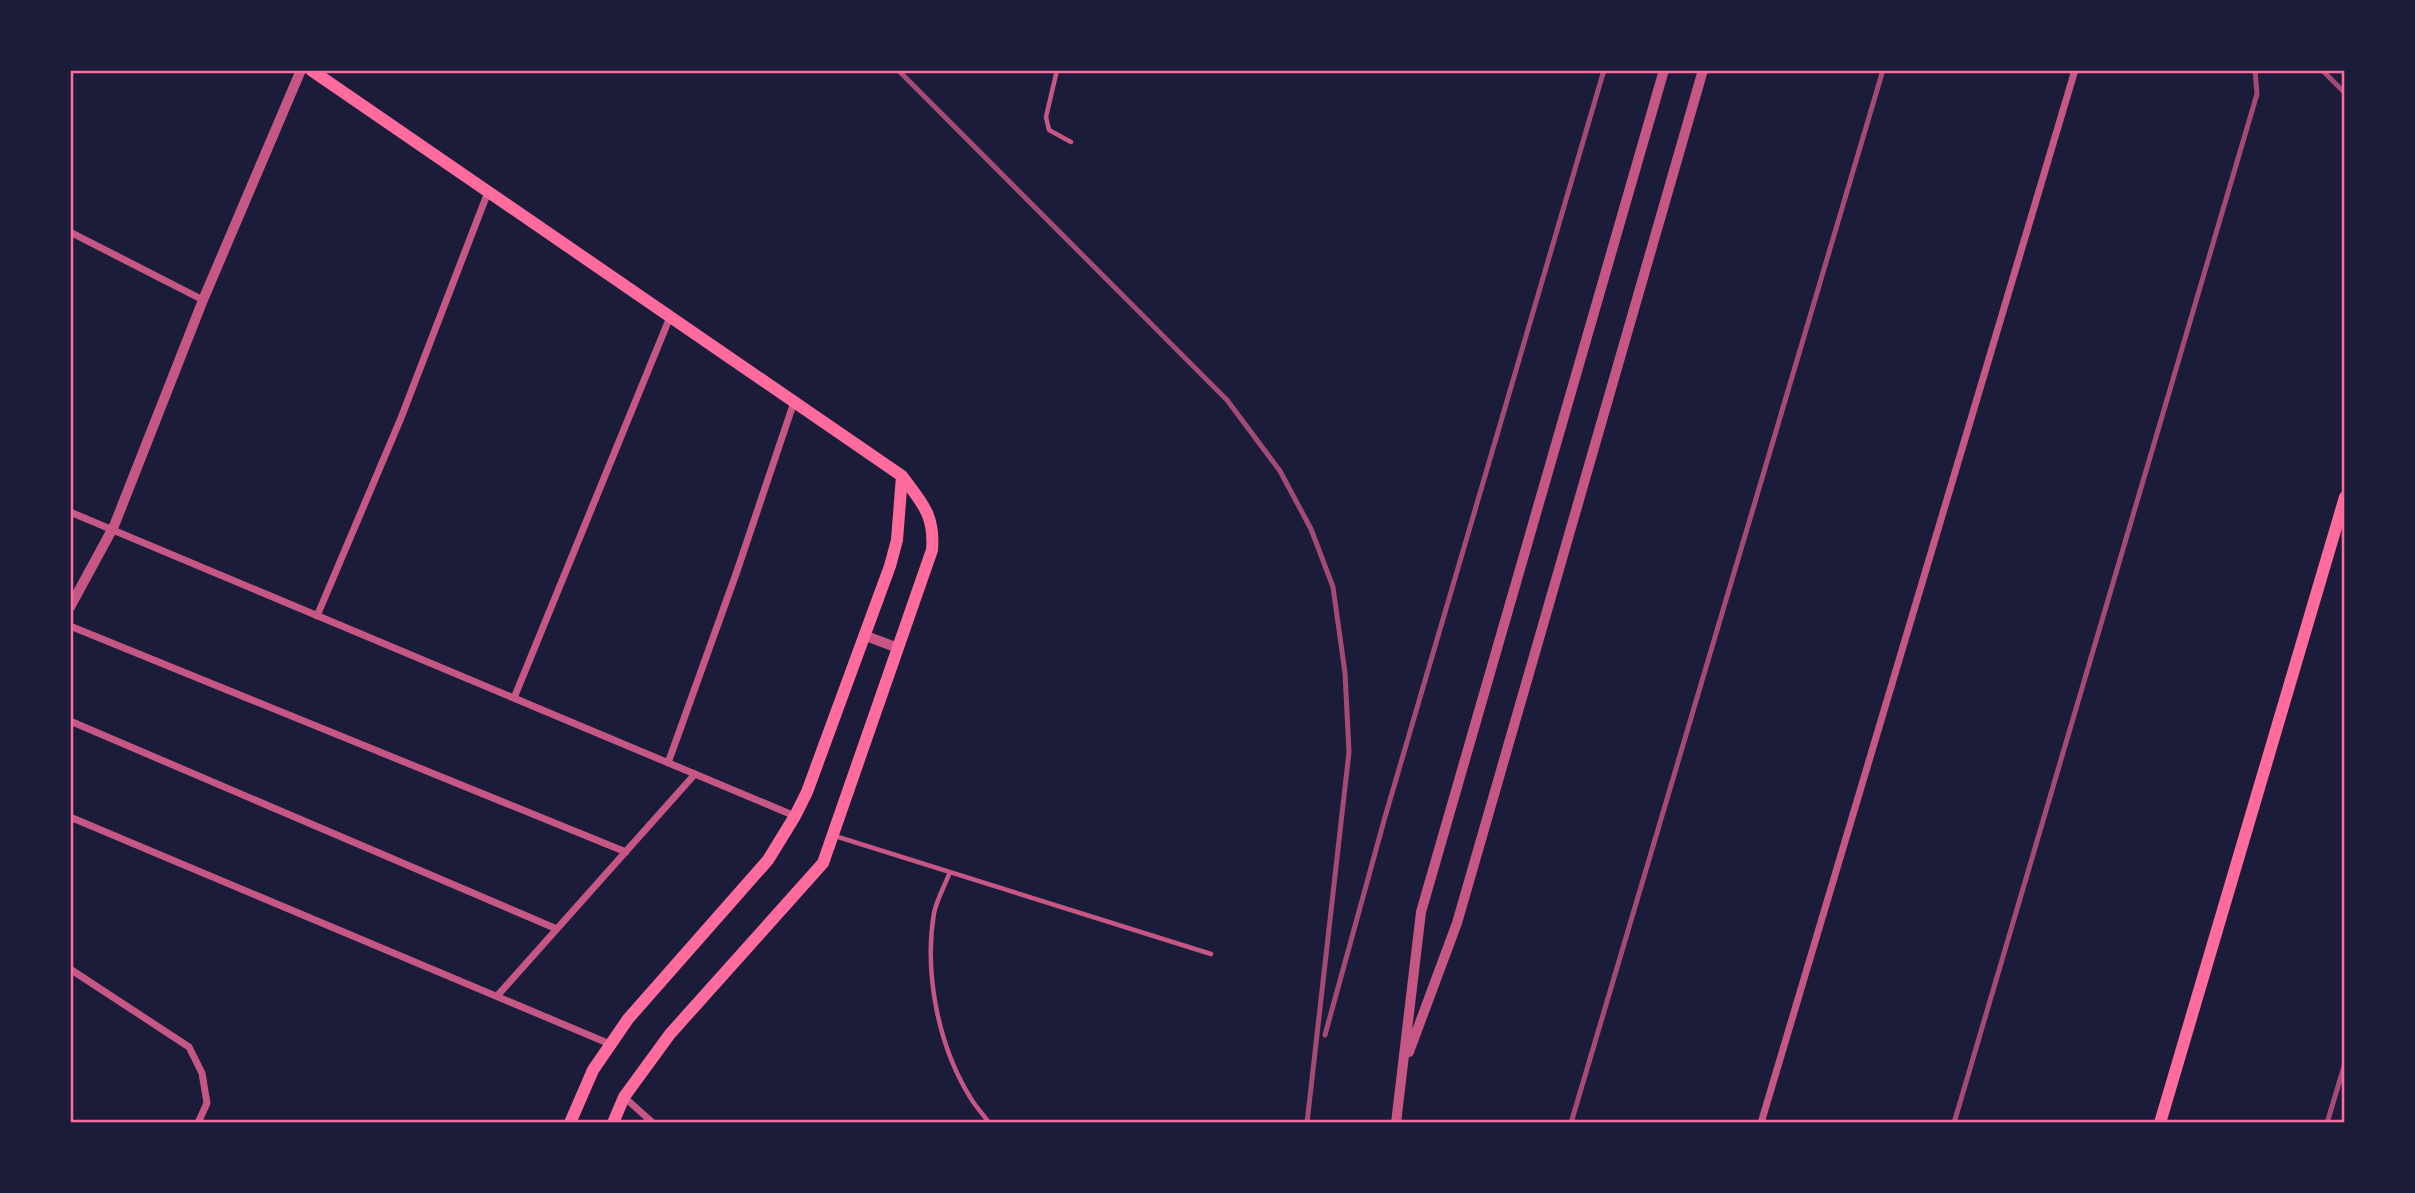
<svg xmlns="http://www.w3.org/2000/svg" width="2415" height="1193" font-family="'Roboto Serif',serif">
<rect width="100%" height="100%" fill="#1b1b3a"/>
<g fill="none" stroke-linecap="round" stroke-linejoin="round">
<path stroke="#c65784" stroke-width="4.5" d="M1057,70l-11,47 3,13 22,12
M835,836l376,118
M950,872c-5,13 -13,27 -16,41 -10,60 4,132 36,184 5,9 13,17 19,26"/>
<path stroke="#c65784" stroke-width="7" d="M70,232l133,68
M70,512l725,304
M317,616l84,-198 87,-226
M70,626l556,226
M514,698l156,-381
M70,721l487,208
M668,763l68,-189 58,-172
M70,817l540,227
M70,969l119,78 13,26 5,30 -9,20
M497,996l198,-222
M624,1097l29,26
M1761,1123l314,-1053"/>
<path stroke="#c65784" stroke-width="10" d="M70,607l44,-81 89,-226 98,-230
M866,636l32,12
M1409,1052l48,-129 246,-853
M1396,1123l25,-211 243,-842"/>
<path stroke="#ff6b9d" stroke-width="12" d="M311,70l591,406c20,27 33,39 30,74l-109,313 -153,171 -46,63 -11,26
M570,1123l23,-53 35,-51 140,-159 27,-44 12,-24 83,-226 7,-26 5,-64
M2160,1123l185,-626"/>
<path stroke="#a44b75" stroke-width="5" d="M898,70l329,330 53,71 31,58 22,58 12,86 4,79 -42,371
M2322,70l23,23
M1325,1035l60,-218 219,-747
M1571,1123l312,-1053
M1954,1123l303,-1029 -2,-24
M2327,1123l18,-60"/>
</g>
<rect width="2415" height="1193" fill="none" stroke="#1b1b3a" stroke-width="144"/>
<rect x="72" y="72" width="2271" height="1049" fill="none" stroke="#ff6b9d" stroke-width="2.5"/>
</svg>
